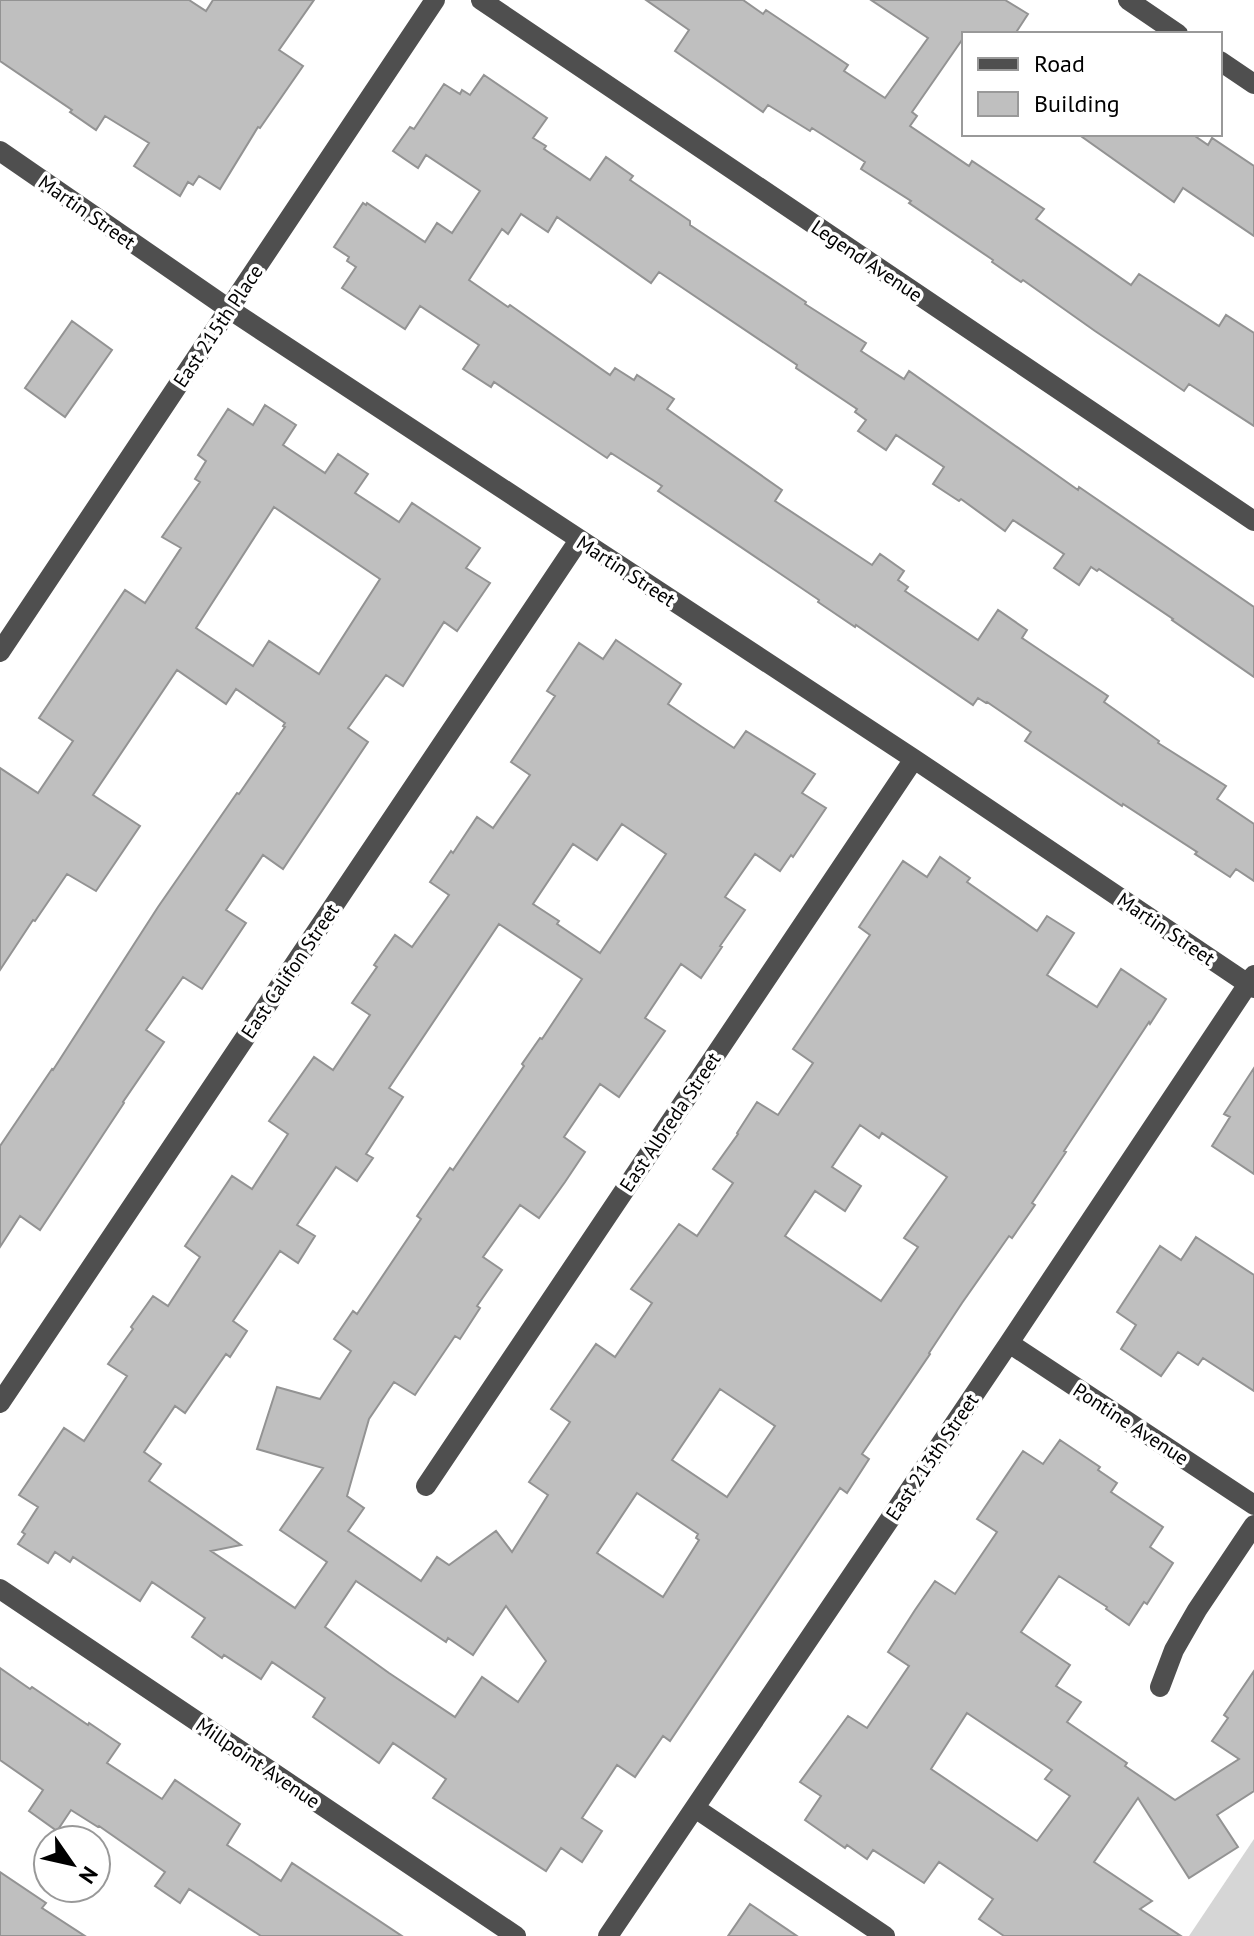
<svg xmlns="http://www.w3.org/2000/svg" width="1254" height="1936" font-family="'PT Sans',sans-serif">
<rect width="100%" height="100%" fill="#fff"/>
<path fill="#d6d6d6" d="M1254,1839v97h-65z"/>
<path fill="#bfbfbf" stroke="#939393" stroke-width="2" fill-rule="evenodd" d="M0,0h189l17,11 7,-11h101l-35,50 24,16 -43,62 -2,-1 -38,62 -21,-13 -6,9 -5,-3 -8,14 -46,-30 15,-23 -44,-27 -9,14 -26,-18 2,-2 -72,-49z
M646,0h97l20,14 3,-4 82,55 -4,6 41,27 43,-60 -57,-38h134l23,14 -13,20h-51v3l-52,75 5,4 -7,10 59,40 3,-5 72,48 -8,10 95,66 8,-11 80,52 7,-11 28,18v93l-65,-42 -5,7 -89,-60 -72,-51 -2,2 -29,-20 1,-2 -84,-57 2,-2 -50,-32 4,-7 -53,-34 -2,3 -42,-26 -5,7 -88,-61 14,-21z
M484,75l63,43 -14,20 13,8 -2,3 46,31 16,-23 27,19 -3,4 60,41v4l116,77 -1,2 61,39 -5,8 43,28 5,-8 169,119 1,-3 175,120v70l-82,-57 1,-1 -74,-50 -2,2 -6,-4 -12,18 -25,-17 10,-14 -51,-34 -8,11 -44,-32 -2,2 -26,-17 11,-17 -48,-32 -10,15 -28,-19 8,-11 -11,-8 2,-3 -61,-41 1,-3 -138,-93 -8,11 -94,-66 -9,15 -27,-18 -13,20 -6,-5 -33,51 39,27 2,-2 100,70 5,-7 19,12 3,-5 37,24 -7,10 115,81 -7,11 97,64 8,-11 24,17 -6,9 10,7 -3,4 73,49 20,-30 29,20 -5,8 86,58 -4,6 55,39 -1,2 68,43 -9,13 37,25v57l-18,-12 -6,8 -35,-23 2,-2 -74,-48 -1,2 -97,-65 6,-9 -44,-30 -1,1 -8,-5 -5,7 -117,-80 -1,2 -37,-25 1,-2 -161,-109 4,-5 -51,-33 -4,5 -113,-76 -3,5 -28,-18 16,-24 -59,-39 -15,23 -63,-41 14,-21 -9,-6 2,-4 -15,-10 29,-44 3,2 1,-2 58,39 12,-19 15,10 28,-42 -54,-36 -8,13 -25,-17 17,-24 4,2 30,-45 16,10 2,-4 8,5z
M1078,134h114l16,11 4,-7 42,28v70l-71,-48 -9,14z
M72,321l40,29 -47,67 -40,-29z
M265,405l31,20 -13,20 42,28 13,-19 30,20 -13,19 44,29 13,-19 68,45 -14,20 24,15 -33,48 -13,-9 -41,64 -17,-11 -38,53 20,14 -85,127 -20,-14 -37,55 20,13 -44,66 -19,-12 -37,53 18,12 -41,60 1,1 -84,127 -20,-14 -20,31v-101l52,-77 1,1 105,-163 79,-114 2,1 46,-67 -2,-1 2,-3 -49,-34 -10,15 -49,-34 -84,125 47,31 -44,65 -29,-17 -32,47 -2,-1 -33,50v-202l38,25 35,-52 -34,-23 86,-128 20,13 36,-55 -19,-11 38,-55 -5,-3 11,-18 -8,-6 30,-46 25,16zM274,507l106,72 -61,95 -50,-33 -16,25 -57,-38z
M616,640l65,44 -13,20 34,23 32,21 12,-17 69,43 -13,19 24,15 -33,49 -2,-2 -11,16 -25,-17 -30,43 20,13 -25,36 2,1 -21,31 -20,-14 -36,54 20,13 -46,66 -19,-13 -36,53 21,15 -20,30 -26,36 -19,-13 -37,52 19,13 -25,36 3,2 -20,31 -5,-3 -40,59 -21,-13 -25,37 -22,77 17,12 -16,23 73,50 16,-24 12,8 47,-34 16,21 36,-57 -19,-13 41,-60 -19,-13 45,-65 19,13 37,-54 -21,-14 48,-65 18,12 36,-53 -20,-14 25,-35 -1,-1 20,-31 21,13 35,-52 -20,-14 77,-114 -11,-8 44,-66 24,16 13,-20 30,21 -3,4 70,49 10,-15 27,17 -27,42 50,32 24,-38 45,30 -16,25 -1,-2 -85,129 2,1 -34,51 3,2 -23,33 -3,-2 -47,67 -33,50 1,1 -68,100 7,5 -22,34 -7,-5 -170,253 -7,-5 -28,41 -18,-12 -35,53 20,13 -20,31 -21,-14 -15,23 -113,-73 13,-19 -53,-36 -14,20 -66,-46 12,-19 -53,-36 -11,17 -37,-24 -2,3 -30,-21 13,-19 -53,-36 -12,19 -67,-44 -3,5 -15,-10 -7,11 -30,-19 7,-10 -3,-2 16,-25 -19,-12 45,-67 20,13 43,-65 -19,-12 25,-35 -2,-2 22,-31 15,10 32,-49 -15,-11 47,-70 20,13 36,-55 -19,-13 45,-64 19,13 37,-55 -18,-12 25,-36 -3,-2 21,-30 17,12 37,-52 -19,-13 21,-31 2,2 24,-36 16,11 37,-53 -19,-13 44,-66 -8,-5 32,-48 24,16zM622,824l44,30 -66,99 -43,-29 2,-3 -26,-17 40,-60 24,16zM499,924l83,55 -40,60 -2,-1 -18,26 2,2 -71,104 -3,-2 -33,48 4,3 -64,95 -4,-3 -19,28 17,12 -31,48 -43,-12 -20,62 66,19 -43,62 47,32 -32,46 -84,-57 30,-6 -92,-64 12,-17 -17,-12 31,-46 10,7 41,-59 4,3 17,-26 -14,-10 47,-70 18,12 17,-27 -18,-11 39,-58 21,14 16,-23 -7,-4 37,-57 -14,-9zM860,1125l19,13 3,-5 65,44 -43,61 14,9 -37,54 -96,-65 30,-45 30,20 16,-25 -29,-19zM720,1389l55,37 -48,71 -55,-37zM637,1493l61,41 -2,4 3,2 -36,57 -66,-44zM356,1581l90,61 2,-4 25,17 33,-49 40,55 -28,41 -36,-25 -27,40 -66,-44 -64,-46z
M1254,1068v106l-42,-28 18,-29 -6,-3z
M1196,1237l58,38v116l-51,-33 -5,7 -20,-13 -17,24 -40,-27 15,-24 -19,-13 43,-66 21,14z
M1060,1440l40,27 -2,3 19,13 -6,9 52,35 -13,20 23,16 -26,41 -3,-2 -15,23 -23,-16 1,-2 -48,-31 -38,56 49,33 -14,21 25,16 -14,20 60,41 -2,3 50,34 64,-41 -27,-18 16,-23 -4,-3 30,-44v120l-37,24 21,32 -49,31 -51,-80 -44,64 58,39 -12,8 41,27h-177l-25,-17 14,-20 -54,-37 -15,21 -51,-33 -6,9 -20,-14 -2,3 -40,-28 16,-24 -21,-14 48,-66 19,12 42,-62 -21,-14 27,-42 20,-29 20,13 42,-62 -20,-13 46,-68 20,13zM967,1713l85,57 -7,9 25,17 -33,45 -106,-72z
M0,1668l30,21 2,-2 56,38 1,-2 31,21 -13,19 55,36 13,-19 65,44 -13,21 23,15 31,21 11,-18 110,73h-141l-72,-47 -9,14 -25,-17 10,-14 -66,-46 -1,1 -27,-17 -14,21 -28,-20 14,-21 -43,-30z
M0,1872l46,31 -4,5 43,28h-85z
M750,1904l47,32h-69z"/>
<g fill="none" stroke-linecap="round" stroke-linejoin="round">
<path stroke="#4f4f4f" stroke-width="20" d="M481,0l773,521
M1128,0l50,34
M1220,61l34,23
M0,151l229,158 685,450 340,229
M0,652l435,-652
M1009,1343l245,162
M0,1403l579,-863
M426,1486l488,-727
M0,1589l516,347
M1160,1687l14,-37 23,-40 57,-85
M695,1808l190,128
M608,1936l401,-593 245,-368"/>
</g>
<g text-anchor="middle" stroke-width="7" stroke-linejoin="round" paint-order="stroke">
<g font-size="20" fill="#000" stroke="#fff">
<text transform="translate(87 212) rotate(35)" y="7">Martin Street</text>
<text transform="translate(867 261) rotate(34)" y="7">Legend Avenue</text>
<text transform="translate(218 326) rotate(-56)" y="7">East 215th Place</text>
<text transform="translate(626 571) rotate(33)" y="7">Martin Street</text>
<text transform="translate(1166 929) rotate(34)" y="7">Martin Street</text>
<text transform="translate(290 971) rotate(-56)" y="7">East Califon Street</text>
<text transform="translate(670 1122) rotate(-56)" y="7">East Albreda Street</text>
<text transform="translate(1131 1424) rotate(33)" y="7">Pontine Avenue</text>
<text transform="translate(932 1457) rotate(-56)" y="7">East 213th Street</text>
<text transform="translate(258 1763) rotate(34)" y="7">Millpoint Avenue</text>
</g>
</g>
<rect x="962" y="32" width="260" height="104" fill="#ffffff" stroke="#999999" stroke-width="2"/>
<rect x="978" y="58" width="40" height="12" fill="#4f4f4f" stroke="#999999" stroke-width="2"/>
<text x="1034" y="72" font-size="24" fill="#000000">Road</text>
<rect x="978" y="92" width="40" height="24" fill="#bfbfbf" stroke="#999999" stroke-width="2"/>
<text x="1034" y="112" font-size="24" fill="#000000">Building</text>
<g transform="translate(72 1864) rotate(124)"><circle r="38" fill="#ffffff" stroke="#999999" stroke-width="2"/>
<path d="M0-6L14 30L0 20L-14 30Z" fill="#000000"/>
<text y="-12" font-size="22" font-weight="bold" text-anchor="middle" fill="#000000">N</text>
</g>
</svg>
